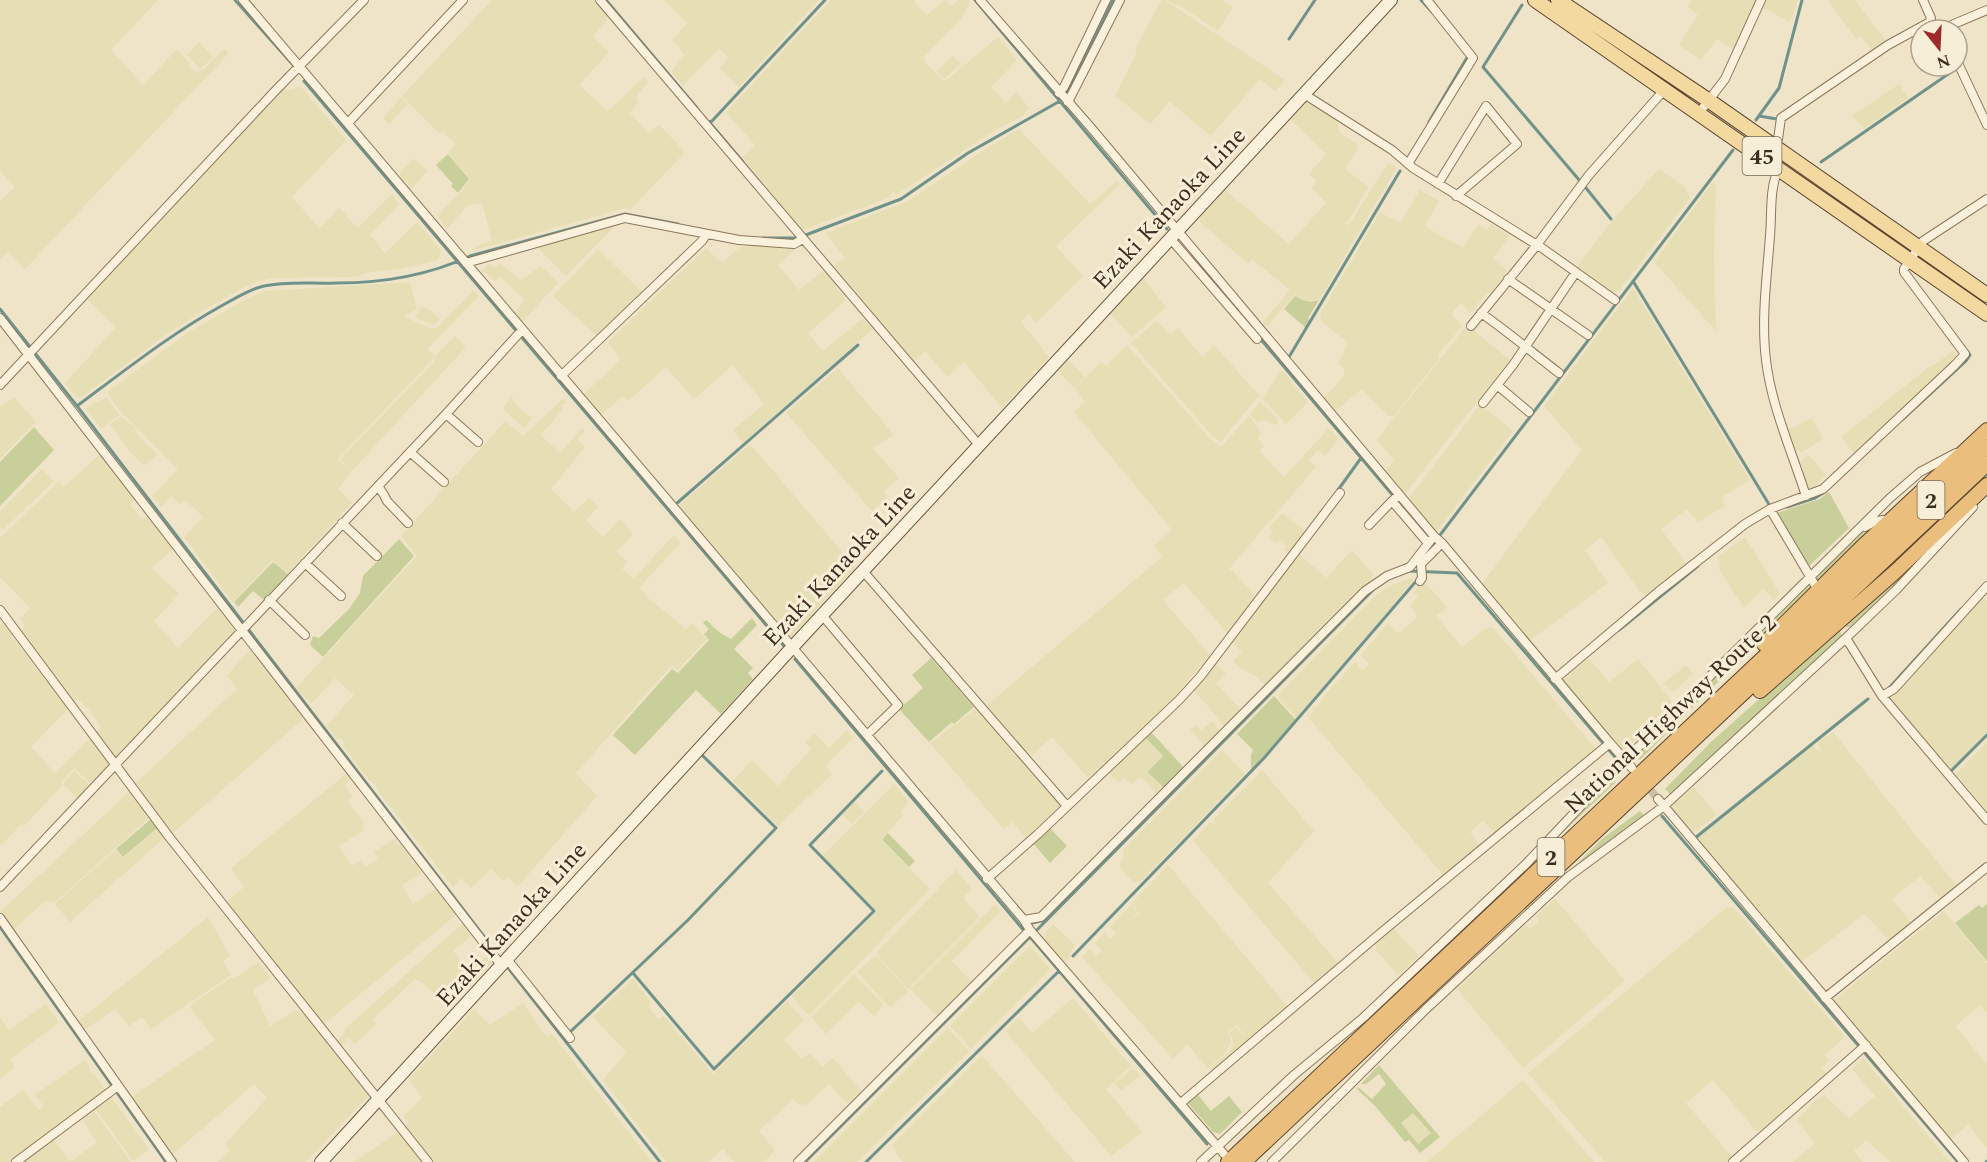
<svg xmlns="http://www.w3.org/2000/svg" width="1987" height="1162" font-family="Spectral,serif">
<rect width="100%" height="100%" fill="#f0e4c8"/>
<path fill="#e6deb5" d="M0,0h158l-47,50 32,35 34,-36 13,15 -2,2 9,7 7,-4 20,-20 5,4 -204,216 -17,-17 -8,7v-58l15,-14 -15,-16z
M492,0h104l12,15 -1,5 -14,17 16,15 -30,33 29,26 35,-33 5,4 -12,15 3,4 -9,12 19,20 10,-8 26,27 -54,57h-9l-147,41 -1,-2 18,-7 -10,-38 -14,2 -21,24 -10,-13 22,-22 11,-15 -22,-26 7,-9 -12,-13 -4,2 -37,-37z
M664,0h155l-80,87 -19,-18 8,-11 -9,-10 -36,38 -12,-15 14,-16 -13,-15 15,-17z
M831,0h85l-2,2 13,13 17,-15 8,6 6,-6h10l2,2 -9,17 -37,38v4l20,21 54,-45 17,20 1,4 -25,26 15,16 11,-11 12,16 -6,8 -28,14 -99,65 -2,-3 -4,2 1,3 -86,32h-4l-59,-72 13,-12 -29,-33z
M1161,0h4l120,80 -10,11 -15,-12 -49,57 -42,-35 -18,23 -36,-28 22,-44 -2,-2z
M1167,0h55l11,7 -15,24 -41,-27 -2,1z
M1691,0h65l-22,50 -17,-11 -16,21 -22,-15 19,-30 -10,-8z
M1764,0h34l-8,22 -29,-15z
M1828,0h27l32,42 -14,10 -12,-16 -5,3z
M199,42l14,15 -13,12 -13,-14z
M953,56l8,8 -17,15 -8,-8z
M1899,84l9,14 -44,31 -12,-13z
M300,86l46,54 -54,57 27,31 20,-20 19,20 34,-34 7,11 -29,30 15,18 32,-31 24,29 -3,9 -36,9 -37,4 -8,4 -82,1 -16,3 -20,9 -35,20 -41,27 -84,62 -3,-2 -11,-14 51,-56 -30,-29 198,-209 8,1z
M401,97l7,7 -19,20 -6,-6z
M1307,102l30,18 3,13 17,11 1,4 -13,21 24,18 -23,37 2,2 40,-63 9,4 -77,132 -15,2 -11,-6 -27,32 -4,-5 27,-32 -38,-31 -4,5 -48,-42v-8l24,-25 65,55 37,-41 -14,-15 5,-7 -8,-7 17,-20 -36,-35z
M1019,129l71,75 27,-23 3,3 -64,62 27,30 -47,47 -7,-9 -8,8 28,35 -12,14 -2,-1 -3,2 2,2 -32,34 -38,-46 -17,15 -22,-26 -11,10 -80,-95 11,-8 -20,-25 83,-32 81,-54z
M414,159l5,3 8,9 -17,20 -11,-13 2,-7z
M1659,169l26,18 5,11 -71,93 -7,2 -35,-26 34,-45z
M1712,183l4,2 -2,73 2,73 -62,-69z
M1420,190l19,11 -14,25 17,11 21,10 15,-22 9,4 4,-5 18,12 -16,23 14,12 -16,22h-4l-17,20 -9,-10 -10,11 11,12 -24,29 1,4 -45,57h-5l-28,-27 -27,24 -11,-14 20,-22 2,-7 -6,-7 9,-20 -26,-21 -2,-8 60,-102 20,11z
M619,222l-53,54 -32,-32z
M747,244l49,4 -18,17 21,25 25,-20 13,14v5l9,11 -38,33 15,18 40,-33 10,11 -130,114 -10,-13 31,-26 -31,-39 -39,34 -28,-32 -38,34 -5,-5 -23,20 -17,-21 38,-36 -13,-17 98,-94 16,15 18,-16h7z
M598,249l45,44 -45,44 -45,-41z
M489,263l5,5 5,-5 22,17 20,-14 17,17 -36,39 -9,-9 7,-6 4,-8 -23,-22 -6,4 -13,-11z
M1142,277l24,30 -34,30 -23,-24z
M410,282l7,28 -11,4 -1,3 25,11h6l38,-37 5,5 -52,53 7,7 -2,4 -94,99 13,14 -13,16 14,14 -64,70 -16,-13 -39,42 -49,-65 19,-20 -18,-17 -5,4 -9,-8 -10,11 -9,-11 26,-27 -58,-58 -13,-19 80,-59 59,-34 19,-8z
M1633,288l117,192 -26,16 -2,5 3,5 -27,16 -11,-13 -26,20 25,34 -1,4 -32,25 -7,3 -6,-3 -39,-55 -16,13 23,33 -79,58 -48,-56 101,-135 -38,-44z
M420,307l7,1 13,10 -6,7 -18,-7z
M1156,321l14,14 8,-7 24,29 12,-12 45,50 -38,47 -9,-6 -81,-93z
M1467,325l43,35 -106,135 -20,-22 10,-13 -17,-20z
M455,336l11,11 -115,125 -11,-13 94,-97 1,-6z
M1127,345l84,94 10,8 28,-31 10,12 -1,2 3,4 -3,4 6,8 -5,5 25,26 45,-49 10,11 -14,17 -7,-6 -9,10 7,7 -87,102 1,2 2,-1 23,25 -27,39 -44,-51 -21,17 47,55 -39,46 -83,77 -36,-41 -20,18 -11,-6 -34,-39 -1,-4 176,-149 -8,-11 18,-16 -98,-118 11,-10 -10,-14 26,-26 5,4z
M1953,351l4,4 -4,8 -97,92 -15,-18 88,-70 8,-4z
M1066,357l19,20 -11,11 -19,-20z
M838,368l56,67 -21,13 26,30 -15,13 3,6 -15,14 -86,-98z
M1282,370l26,32 -22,22 -24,-26z
M14,397l22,25 -36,37v-52z
M106,397l13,18 -18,14 -15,-21 9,-7 3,2z
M512,397l4,8 16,13 -8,10 -18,-16 -3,-5z
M563,399l3,3 -4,4 1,3 -22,26 19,18 22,-25 3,2 -8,9 8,8 -34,42 23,23 15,-14 9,9 -12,13 17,17 17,-18 7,7 6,8 -16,18 10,10 -5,7 12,9 40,-43 6,8 -40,44 7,10 39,32 6,-6 15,16 -29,31 -6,-5 -96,108 21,23 -79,90 -11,-9 -4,4 -12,-12 -20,19 -10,-10 -8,9 -75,-96 -3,-7 -6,-4 -27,-35 2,-3 -3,-4 -3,2 -12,-14 28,-31 -19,-17 -24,26 -15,-16 121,-132 -16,-20 104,-115 18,15z
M1260,401l16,16 2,5 -2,3 -13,-5 -5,3 -8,-8z
M1481,405l32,26 -75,99 -4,1 -25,-31v-2l70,-92z
M121,417l12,8 8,14 17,15 -14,12 -14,-14 -20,-28z
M1812,418l11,20 -22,15 -2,-3 -3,2 -9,-25 5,1z
M750,444l105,123 -65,72 -112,-132z
M100,454l35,46 -5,4 12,16 5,-4 26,33 -21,19 27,26 -25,27 24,27 40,-41 17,23 -120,129 -19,-27 5,-5 -11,-16 -12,-12 -4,3 -53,-70 3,-6 -3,-8 9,-10 -30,-31v-39l59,-57 5,6z
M1809,455l17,20 -14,15 -5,-4 -6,-22v-3z
M42,469l12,12 -51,49 -3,-3v-16z
M1282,513l23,18 -17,22 -4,-4 3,-3 -6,-6 -5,3 -6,-6 3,-5 -4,-5z
M1745,537l35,57 -6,6 -11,-11 -19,19 -25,-39 1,-4 -3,-8z
M1352,550l21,24 -3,9 -103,105 -10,-11 -15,-8 -9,-8 9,-9 -11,-12 66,-88 29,26z
M1411,578l2,3 -117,137 -19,-22 97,-99 14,-10z
M1422,582l9,7 16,18 -11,9 26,31 24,-19h7l103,121 -1,2 -100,83 -12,-13 -13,11 11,14 -37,30 -137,-160 7,-5 -1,-3 5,-2 5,-6 -1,-2 33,-36 8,8 6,-6 -8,-9 27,-32 8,9h4l16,-13 1,-4 -7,-9 8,-10 -5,-3z
M1979,598h5l3,3v132l-36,37 -62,-72v-4z
M4,622l8,12v5l3,1 53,69 -37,38 24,26 35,-34 21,25 -20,20 -17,-16 -13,14 2,3 -39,41 -3,-2 -18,20 -3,1v-220z
M250,650l52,67v3l-130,114 -36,-51 101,-94 -10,-14z
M1589,658l20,24 29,-23 34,42 -47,50h-3l-60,-70z
M1214,663l12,10 -10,10 24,26v3l-15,14 -32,-37z
M1686,665l7,9 -20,18 -9,-9z
M977,708l83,95 -1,4 -33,31 -13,-16 -9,7 -74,-86z
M1212,721l10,12 -16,15 -16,-18 6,-5 5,5z
M847,730l6,8 -28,28 7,8 -54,52 -45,-45 19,-21 26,26 33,-37 -5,-7 9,-9 14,15z
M1833,732l123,153 -4,4 1,3 -11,8 -22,-24 -28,23 20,25 -21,18 -27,-28 -64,49 -35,-42v-4l-7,-8 -3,1 -59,-71 116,-94 6,6 3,-2 -4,-6z
M1144,737l18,19 -16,16 18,18 -5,5 -19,-18 -8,7 -7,-6 -6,4 -10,-8 1,-6z
M1987,742v69l-31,-37z
M1222,750l23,24 -104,107 -8,1 -12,-12 -1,-7 4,-6 -1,-7z
M1262,770l52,61 -46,52 71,81 -24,20 -122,-143 17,-19 2,2 3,-2 -2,-2z
M74,771l16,14 -12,14 -13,-13 -1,-4z
M346,774l4,5 -5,7 7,11 -5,4 17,21 -2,3 2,5 -25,16 13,20 8,-5 5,6 13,-8 -4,-7 22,-14 2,8 3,-2 11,15v5l4,-1 7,9 -21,13 11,19 23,-15 20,26 -132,109h-2l-96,-122 18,-15 -13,-19z
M894,784l15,18 -8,9 2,4 -22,25 49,49 -121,127 -17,-20 85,-85 -55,-55z
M1694,787l22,28 -23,18 -1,-2 -3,2 -18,-22 2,-6z
M130,791l20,26 -96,86 -6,-2 -4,1 -32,29 -12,-19z
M855,802l9,9 -12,13 -10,-10z
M156,830l7,9 -93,83 -15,-18 60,-54 8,8z
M1168,865l120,142 -75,64 -3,-3 18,-15 5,-9 -1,-7 -3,-4 7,-6 11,12 -10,-14 -9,7 3,10 -6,12 -17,14 -21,-24 -14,15 -91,-102 7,-8 7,7 6,-5 -7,-8 9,-10 6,6 6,-6 -6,-6 21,-22 6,8 -13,12 15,-12 -8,-9z
M956,870l16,19 -9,9 13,14 3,6 -71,71 -32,-36z
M1555,899l70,82 -102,87 -66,-79 69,-64 4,4 9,-8 -3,-5z
M995,904l6,7 -49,50 21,23 -34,34 -29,-29z
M1727,907l7,1 111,129 -20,18 4,5 -7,8 5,6 -2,4 -58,51h-5l-5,3 -44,-52 -27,23 48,56 -4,3h-125l-77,-89z
M1944,911l43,52v50l-7,-7 -25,20 32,38v84l-19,-23 -19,15 -5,-9 -111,-130z
M208,917l22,39 -7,5 8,14 -80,54 -9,-12 -13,9 -14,-17 -32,22 -6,-9z
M463,923l8,13 -18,15 16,20 18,-14 5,6 -43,46 -26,-26 -8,-4 -42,40 4,5 -22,20 -6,-6 -9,8 -4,-4 9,-10v-3z
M1053,924l22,21 -5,8 1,3 -7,7 -21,-26z
M1393,928l26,28 -19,18h-3l-22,-25 2,-2 -3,-4z
M1030,946l20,23 -79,80 -21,-23z
M876,955l32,36 -17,16 -5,-3 -29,-32z
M258,962l13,16 -18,12 17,36 26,-16 9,5 64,80 -63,67h-88l11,-11 -3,-8 41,-45 -13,-14 -81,70 -42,-57 84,-57 -25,-32 4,-6 38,-25 2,2z
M854,974l30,31 -10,11 -15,-14 -33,32 -15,-17z
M633,978l18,24 -2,5 9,12 6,-3 49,58 74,-73 17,19 -20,20 18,19 8,-6 13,14 10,-9 28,33 -14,13 -18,-20 -23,21 -7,-1 -6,-5 -34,32 16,19 -11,12h-30l-11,-13 -15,13h-42l-63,-82 23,-28 -33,-35z
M1073,998l58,68 -25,23 36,43 -31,24 -105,-124 1,-3 12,-12 13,16z
M523,1003l24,34 5,-3 100,128h-219l-28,-35 4,-5 -6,-6 19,-18 -11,-16 -1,-4 64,-69 16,16z
M46,1004l13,18 -48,37 3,9 -14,11v-62l9,13z
M948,1028l21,23 -3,4 -109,107h-43z
M982,1057l3,2 90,103h-172l-8,-10 -2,-8 86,-86z
M1863,1058l87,104h-60l-24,-22 -12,11 9,11h-70l22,-19 -19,-23 16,-15 1,-3 11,-7 25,23 26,-22 -23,-27z
M85,1060l4,6 1,6 4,1 12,18 -95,71h-11v-55l23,-17 16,20 5,-4 -9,-11z
M1133,1068l7,8 -19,15 -7,-8z
M1523,1080l71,82h-167z
M110,1095l39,54 -16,12 -39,-54z
M94,1111l37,51h-110l32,-23 17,23 27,-20 -15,-23z
M1413,1112l18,22 -13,10 -18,-21z
M398,1132l24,30h-68z"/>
<path fill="#c9cf9b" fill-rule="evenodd" d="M448,154l21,25 -11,14 -7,-7 2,-2 -17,-19z
M1295,296c9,5 14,7 24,4l-11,18 2,3 -4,7 -22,-19z
M34,427l20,23 -54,56v-44z
M1987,474v3l-16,17 -153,139z
M1829,492l20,36 -40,38 -32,-53 43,-14z
M1870,525l7,1 -61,57 -1,-6z
M399,539l15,17 -91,101 -13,-12 3,-9 6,2 30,-29 11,-16 3,-17z
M1923,553v2l-25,28 -48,44h-6l-2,-3z
M273,562l15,12 -24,26 -11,-9 -15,16 -4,-5z
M1808,583l5,4 -173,173 -5,-6z
M752,618l5,7 -23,24 19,19 -5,5 5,6 -32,35 -25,-24 -61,65 -22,-20 59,-66 6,4 31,-33 -5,-6 5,-5 -6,-6 3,-3 14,13 11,6z
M1839,628l3,9 -171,158 -6,-6 46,-47z
M931,658l43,49 -20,17 -2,-2 -23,20 -30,-33 24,-21 -11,-13z
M1274,696l22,24 -45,50v-15l2,-5 -16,-16z
M1149,732l3,1 33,36 -20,20 -18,-17 16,-16 -19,-20z
M1612,778l4,4 -68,64z
M1640,811l5,6 -76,55 34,-34z
M151,819l16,21 -1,1 -10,-12 -33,28 -7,-8z
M1049,827l18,19 -17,17 -18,-21z
M888,833l27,28 -6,6 -27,-27z
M1987,904v57l-32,-38 24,-18 3,3z
M1379,1065l61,72 -20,16 -11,-13 -4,2 -29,-35 -19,-18 1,-2 14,12 14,-15 -7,-10 -13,10h-5zM1413,1113l18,20 -13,11 -17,-21z
M1198,1095l13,16 18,-15 13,16 -22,22 -7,-2 -24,-28v-2z"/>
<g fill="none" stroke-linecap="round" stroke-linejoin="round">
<path stroke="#6f938a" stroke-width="3" d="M235,0l60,67
M606,0l91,108
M975,0l192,229
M1421,0l11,12
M1522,5l-39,62 97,114
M1289,39l26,-39
M304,81l480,565
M1759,116l18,3
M1756,120l23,-32 23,-88
M709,122l3,-1 113,-121
M1429,122l39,-66
M710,123l33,39
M1821,162l136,-94
M1586,188l25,31
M803,236l98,-37 67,-46 92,-52 6,-6 47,-95
M762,238h35
M1633,281l137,225
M0,309l77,97 412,537
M1258,336l159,188
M1289,357l111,-186
M77,406c47,-35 95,-73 146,-101 13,-7 27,-16 41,-19 24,-5 49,-2 73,-3 46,0 92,-8 133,-27l155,-42 53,10
M1902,420l64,-59 4,-6 -3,-4
M1338,490l23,-32
M676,504l182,-159
M1787,507l28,-9 10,-6
M1437,539l296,-389
M1410,571l47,2 158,184
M1619,630l79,-64
M795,659l231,274
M1889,688l72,-79
M1950,772l37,-37
M1662,816l296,346
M1695,838l173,-139
M1028,924l17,-4
M0,927l166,235
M1031,938l176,206
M1073,956l191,-198 154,-179
M509,969l151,193
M633,973l81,96 160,-158 -64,-66 72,-74
M569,1033l119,-113 88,-92 -75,-74
M805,1162l225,-225 342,-346
M866,1162l193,-191
M1986,1162l1,-1"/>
<path stroke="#ccc0a6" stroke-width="8" stroke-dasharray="8 4" stroke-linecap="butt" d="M1643,781l15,18"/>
<defs>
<path id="minor" d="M243,0l781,920 6,10 194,224
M600,0l379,445
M980,0l113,130 341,406 8,7 168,200 -233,193 -196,167
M1923,0l8,18 -1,4
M1942,29l45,-19
M1957,61l30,64
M1059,93l5,-6 42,-87
M1304,94l88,56 21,18 129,80 73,52
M1068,102l52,-102
M1699,113l26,-34 36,-79
M348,123l115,-123
M1773,145l5,-6 3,-21 107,-73 42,-23
M1408,164l65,-106 -46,-58
M1779,168c-10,19 -7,47 -9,68 -3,40 -9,83 -4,124 5,45 26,92 40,136
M1438,184l48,-78 31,38 -61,52
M1170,238l87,101
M466,263l159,-45 114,22 55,4 9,-5
M1508,279l80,56
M1481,313c27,19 52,40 78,60
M0,318l501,647
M1471,326l65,-80 53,-71 76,-86
M561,376l141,-135 4,-6
M0,385l276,-295 88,-90
M1497,385l32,27
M1483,403l30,-38 63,-93
M446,414l32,28
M410,452l34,30
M378,486l6,9 3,6 21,22
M1399,495l-7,6 35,41
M1770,509l45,76
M342,523l35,33
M1369,525l23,-24
M1865,527l11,-6 16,-2
M305,563l36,33
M863,571l204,235
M1420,581l2,-3 -1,-14 21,-21
M269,600l36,35
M0,610l170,228 258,324
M822,615l76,90 -31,30
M1846,638l36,58 105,124
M1555,679l103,-87 87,-68 25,-15 53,-20 132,-124 10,-11 -61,-82v-3l19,-28 64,-42
M1882,696l12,-7 93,-103
M1610,743l22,25
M1658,799l306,363
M987,879l51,-45 141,-134 21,-23 140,-184
M0,887l446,-473 76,-84
M0,918l172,244
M1024,920l17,-3 324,-326 22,-15 23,-9 24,-31
M507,959l63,79
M1825,998l162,-131
M16,1162l102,-76
M798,1162l232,-232
M1201,1162l93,-87 69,-57 163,-154 84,-89 280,-277 30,-26 36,-19
M1272,1162l153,-152 143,-133 96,-71 182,-168 50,-48 77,-83
M1733,1162l133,-117"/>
<path id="secondary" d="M321,1162l466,-509 604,-653"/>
<path id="primary" d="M1535,0l452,314
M1558,0l150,100 279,195"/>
<path id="trunk" d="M1764,644l100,-99 123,-115
M1760,691l135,-119 92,-87
M1228,1162l759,-715
M1244,1162l743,-698"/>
</defs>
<use href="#minor" stroke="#8d765c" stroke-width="10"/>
<use href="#secondary" stroke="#6f573f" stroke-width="14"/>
<use href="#primary" stroke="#5b4430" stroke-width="16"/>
<use href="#trunk" stroke="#5b4430" stroke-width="16"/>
<use href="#minor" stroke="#faf1dc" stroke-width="8"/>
<use href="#secondary" stroke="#faf1dc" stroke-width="12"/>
<use href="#primary" stroke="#f3d9a0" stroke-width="14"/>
<use href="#trunk" stroke="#eabe7c" stroke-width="14"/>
</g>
<g text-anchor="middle" stroke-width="6" stroke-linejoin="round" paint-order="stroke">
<g fill="#f7eed8" stroke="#756857" stroke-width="1.5">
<rect x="1742.5" y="137" width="39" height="38" rx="4.5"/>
<rect x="1917.5" y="481" width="27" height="38" rx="4.5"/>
<rect x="1537.5" y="838" width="27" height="38" rx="4.5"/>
</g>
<g font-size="22" font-weight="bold" fill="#3d2e20">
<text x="1762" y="164">45</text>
<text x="1931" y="508">2</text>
<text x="1551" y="865">2</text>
</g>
<g font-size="24" fill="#3d2e20" stroke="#f7eed8">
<text transform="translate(1169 208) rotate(-47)" y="8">Ezaki Kanaoka Line</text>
<text transform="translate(839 565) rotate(-47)" y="8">Ezaki Kanaoka Line</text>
<text transform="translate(1670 714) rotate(-43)" y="8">National Highway Route 2</text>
<text transform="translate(511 924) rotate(-48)" y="8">Ezaki Kanaoka Line</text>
</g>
</g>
<g transform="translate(1939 48) rotate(162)"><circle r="28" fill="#f7eed8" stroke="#ada18e" stroke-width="1.5"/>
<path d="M0-4.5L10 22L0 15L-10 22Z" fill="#9e2a2b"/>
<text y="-9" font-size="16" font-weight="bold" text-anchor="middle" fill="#3d2e20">N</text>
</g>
</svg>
